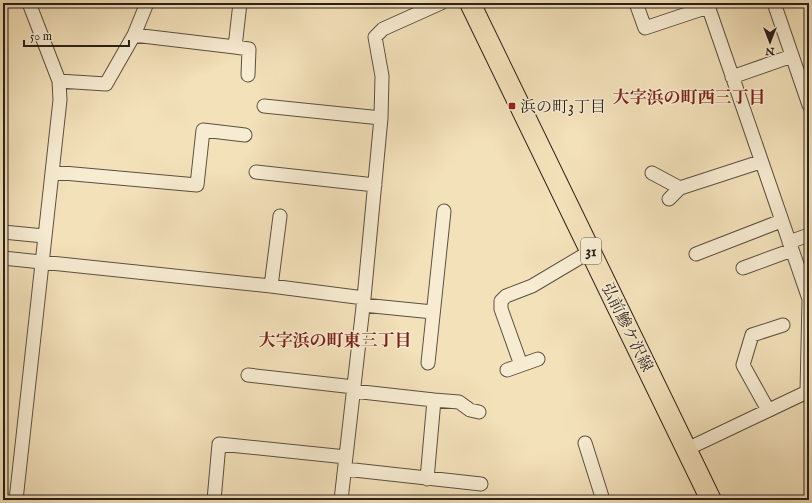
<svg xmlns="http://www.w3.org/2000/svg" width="812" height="503" font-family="'IM FELL English','Noto Serif JP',serif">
<rect width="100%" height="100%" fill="#f3e1ba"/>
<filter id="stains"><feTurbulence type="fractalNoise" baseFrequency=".005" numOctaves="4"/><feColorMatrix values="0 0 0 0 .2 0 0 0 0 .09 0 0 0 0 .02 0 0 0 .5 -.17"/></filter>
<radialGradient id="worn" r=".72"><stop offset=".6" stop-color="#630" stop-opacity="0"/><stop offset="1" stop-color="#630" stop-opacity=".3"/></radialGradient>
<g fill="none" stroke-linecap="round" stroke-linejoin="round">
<defs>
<path id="minor" d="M636,3l9,25 63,-21
M707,3l102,296 -2,93
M774,3l35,102
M134,35l101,12 5,-44
M235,47l14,2 -1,26
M732,77l60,-21
M59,81l47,3 28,-49 13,-32
M264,106l117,12
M52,172l145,13 6,-55 42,5
M256,172l119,13
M652,173l28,15
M669,199l11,-11 80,-26
M3,232l41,4
M789,242l20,-7
M696,254l85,-33
M3,258l268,28 93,12
M743,268l49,-18
M271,286l9,-70
M363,305l70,7
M428,363l16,-152
M521,365l-20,-56v-8l5,-5 26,-10 59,-35
M507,370l31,-11
M248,375l106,12
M353,391l81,9 -7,79
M434,400l25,2 11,8 9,2
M768,410l-25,-45 9,-30 31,-10
M585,443l18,57
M687,449l122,-58
M345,469l136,15
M16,500l44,-400 -1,-19 -30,-78
M214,500l5,-56 127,13
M341,500l23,-202 17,-180 1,-42 -7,-39 8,-8 58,-26"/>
<path id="primary" d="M470,3l241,497"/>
</defs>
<use href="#minor" stroke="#5c5040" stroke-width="15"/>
<use href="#primary" stroke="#2a1f18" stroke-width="22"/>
<use href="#minor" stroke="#f7ecd2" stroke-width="13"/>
<use href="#primary" stroke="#f3e1ba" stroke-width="20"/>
</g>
<rect fill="#8f2418" stroke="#f7ecd2" stroke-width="1.5" x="508" y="102" width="8" height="8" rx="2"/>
<g text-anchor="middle" stroke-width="3" stroke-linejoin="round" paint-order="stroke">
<rect fill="#f7ecd2" stroke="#685c50" stroke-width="1" x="581" y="238" width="20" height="26" rx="3"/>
<g font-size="15" font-weight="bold" fill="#2a1f18">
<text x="591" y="256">31</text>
</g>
<g font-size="16" fill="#2a1f18" stroke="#f7ecd2" text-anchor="start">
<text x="520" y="112">浜の町3丁目</text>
</g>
<g font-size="16" fill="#2a1f18" stroke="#f7ecd2">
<text transform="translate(628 327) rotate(64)" y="6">弘前鰺ケ沢線</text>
</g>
<g font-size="17" font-weight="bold" fill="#7a1f14" stroke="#f7ecd2">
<text x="689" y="103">大字浜の町西三丁目</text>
<text x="335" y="346">大字浜の町東三丁目</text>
</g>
</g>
<rect width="812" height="503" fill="none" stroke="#f3e1ba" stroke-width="16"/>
<rect x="4" y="4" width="804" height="495" fill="none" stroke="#2a1f18" stroke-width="2"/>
<rect x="8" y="8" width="796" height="487" fill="none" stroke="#2a1f18"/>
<g transform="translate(770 42) rotate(180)" stroke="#f7ecd2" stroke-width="3" paint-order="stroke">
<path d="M0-3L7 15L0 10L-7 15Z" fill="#2a1f18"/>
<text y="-6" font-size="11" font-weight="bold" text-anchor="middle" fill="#2a1f18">N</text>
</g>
<path d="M24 40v6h105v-6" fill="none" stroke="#2a1f18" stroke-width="2"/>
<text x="30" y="40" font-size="12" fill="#2a1f18" stroke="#f7ecd2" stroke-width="3" paint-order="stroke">50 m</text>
<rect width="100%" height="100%" filter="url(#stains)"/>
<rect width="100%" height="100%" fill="url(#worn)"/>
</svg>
